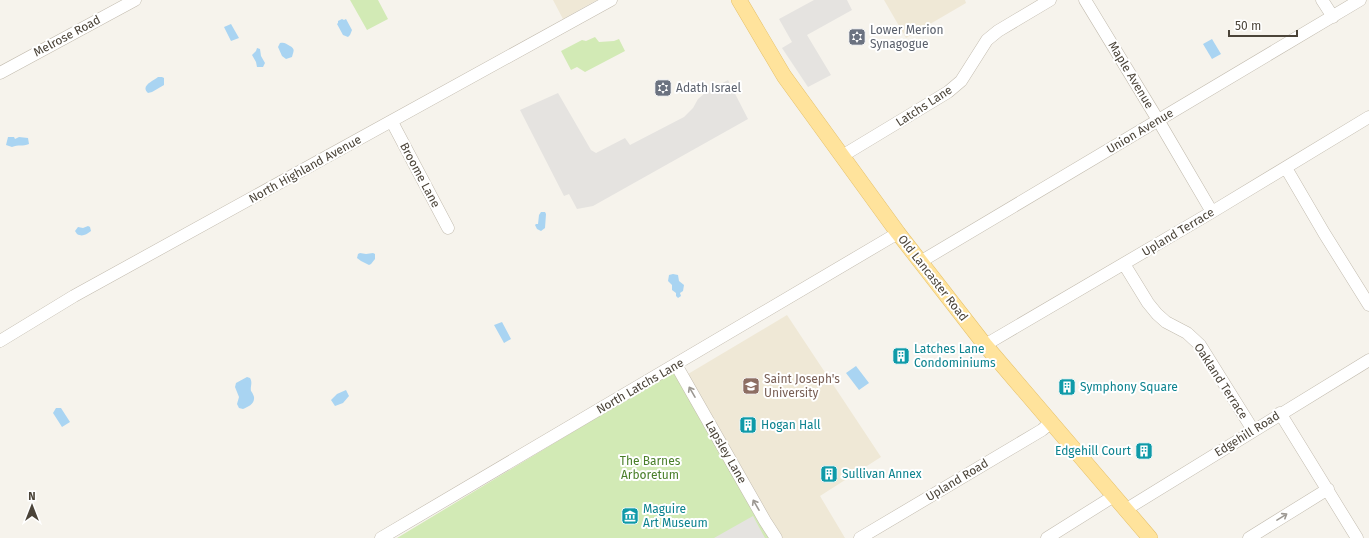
<svg xmlns="http://www.w3.org/2000/svg" width="1369" height="538" font-family="'Fira Sans',sans-serif">
<rect width="100%" height="100%" fill="#f6f3ec"/>
<path fill="#efe8d6" d="M553,0h44l-34,19z
M884,0h81l1,3 -60,35z
M787,315l94,142 -61,39 25,42h-432z"/>
<path fill="#d2eab5" d="M350,0h28l10,19 -21,11z
M595,37l4,5 15,-1 5,-2 6,12 -40,21 -8,-5 -6,3 -10,-19 21,-11 4,1z
M674,371l97,167h-374z"/>
<path fill="#e5e3e0" d="M814,0h33l5,10 -45,25 24,40 -23,12 -26,-39 10,-6 -13,-23z
M728,80l20,39 -155,87 -16,3 -8,-15 -5,2 -44,-86 38,-17 33,57 5,3 29,-15 5,7 54,-28 9,-9 5,-9 7,-6z
M753,516l12,22h-51z"/>
<path fill="#a9d4f2" d="M342,19l2,1 2,-1 6,11 -2,5 -2,2 -5,-2 -6,-11 1,-1v-2z
M231,24l8,14 -8,3 -7,-14z
M1212,39l9,15 -9,5 -9,-15z
M280,43c5,-1 6,1 10,3 5,3 4,4 2,11l-6,2 -4,-3 -4,-9z
M257,48l3,1 1,7 4,7 -2,4h-6l-1,-5 -4,-7 4,-4z
M158,77h4l2,1v7l-12,7 -4,1c-8,-7 5,-12 10,-16z
M8,137h6l1,2 4,-2 9,1 1,6c-6,3 -11,0 -17,3l-6,-2z
M541,212h4l1,2 -1,14 -4,3 -4,-2 -2,-4 1,-1h2l1,-9z
M88,226l2,1 1,4c-5,4 -9,6 -14,3l-2,-3 3,-4 5,1z
M360,253l6,1 7,-1 2,1v5l-4,5 -2,1 -8,-4 -4,-3 1,-4z
M673,274l5,1 1,6 5,4 -1,6 -3,2 1,3 -3,2 -2,-2v-3l-4,-3v-5l-4,-4 1,-6z
M502,322l9,17 -7,4 -10,-18z
M856,366l13,17 -10,7 -13,-17z
M247,377l3,1c3,5 0,8 1,13 1,1 3,5 3,6 1,7 -6,10 -11,12l-4,-1 -2,-4 2,-7 -4,-10 1,-4z
M346,390l3,6 -6,7 -8,3 -4,-6 6,-6z
M56,408h5l9,14 -8,5 -9,-14z"/>
<g fill="none" stroke-linecap="round" stroke-linejoin="round">
<defs>
<path id="minor" d="M1085,0l76,125 51,87
M1322,0l11,17
M0,73l135,-73
M392,122l56,106
M842,156l106,-64 13,-11 26,-41 11,-9 52,-31
M1286,168l38,65 45,72
M920,262l440,-262
M1124,264l24,39 9,11 9,8 21,11 13,12 53,85
M0,341l74,-45 537,-296
M985,345l227,-133 157,-95
M677,364l2,6 86,151 11,17
M1280,413l77,125
M1125,510l244,-150
M381,538l517,-305
M860,538l182,-108 8,-7
M1047,538l67,-42
M1249,538l79,-49"/>
<path id="major" d="M739,0l45,76 114,157 87,112 165,193"/>
</defs>
<use href="#minor" stroke="#c2bbae" stroke-width="13"/>
<use href="#major" stroke="#e6c16a" stroke-width="16"/>
<use href="#minor" stroke="#fff" stroke-width="12"/>
<use href="#major" stroke="#ffe39c" stroke-width="15"/>
</g>
<defs><path id="oneway-shaft" d="M-6 0H5M1.5-3L5.5 0L1.5 3" fill="none" stroke-width="1.6" stroke-linecap="round" stroke-linejoin="round"/></defs>
<g stroke="#9c9892">
<use href="#oneway-shaft" transform="translate(692 392) rotate(-120)"/>
<use href="#oneway-shaft" transform="translate(756 505) rotate(-120)"/>
<use href="#oneway-shaft" transform="translate(1282 517) rotate(-32)"/>
</g>
<defs>
<symbol id="synagogue-square" viewBox="-11 -11 22 22"><rect x="-9" y="-9" width="18" height="18" rx="4" fill="#6b7280" stroke="#fff"/><path d="M0-6.5L5.6 3.2H-5.6ZM0 6.5L5.6-3.2H-5.6Z" fill="#fff"/></symbol>
<symbol id="building-square" viewBox="-11 -11 22 22"><rect x="-9" y="-9" width="18" height="18" rx="4" fill="#0f9aa8" stroke="#fff"/><path d="M-4-6H4V6H1V3H-1V6H-4ZM-2.5-4.3h1.7v1.8h-1.7ZM.8-4.3h1.7v1.8H.8ZM-2.5-1h1.7V.8h-1.7ZM.8-1h1.7V.8H.8Z" fill="#fff"/></symbol>
<symbol id="university-square" viewBox="-11 -11 22 22"><rect x="-9" y="-9" width="18" height="18" rx="4" fill="#8d6e63" stroke="#fff"/><path d="M0-5L7-2L0 1L-7-2ZM-4 1L0 2.5L4 1V4Q0 6-4 4Z" fill="#fff"/></symbol>
<symbol id="museum-square" viewBox="-11 -11 22 22"><rect x="-9" y="-9" width="18" height="18" rx="4" fill="#0f9aa8" stroke="#fff"/><path d="M0-6L6-3V-2H-6V-3ZM-5-1h2V3h-2ZM-1-1h2V3h-2ZM3-1h2V3H3ZM-6 4H6V6H-6Z" fill="#fff"/></symbol>
</defs>
<g fill-rule="evenodd">
<use href="#synagogue-square" x="847" y="27" width="20" height="20"/>
<use href="#synagogue-square" x="653" y="78" width="20" height="20"/>
<use href="#building-square" x="891" y="346" width="20" height="20"/>
<use href="#university-square" x="741" y="376" width="20" height="20"/>
<use href="#building-square" x="1057" y="377" width="20" height="20"/>
<use href="#building-square" x="738" y="415" width="20" height="20"/>
<use href="#building-square" x="1134" y="441" width="20" height="20"/>
<use href="#building-square" x="819" y="464" width="20" height="20"/>
<use href="#museum-square" x="620" y="506" width="20" height="20"/>
</g>
<g text-anchor="middle" stroke-width="4" stroke-linejoin="round" paint-order="stroke">
<g font-size="12" fill="#5b616d" stroke="#fff" text-anchor="start">
<text x="870" y="34">Lower Merion<tspan x="870" dy="14">Synagogue</tspan></text>
<text x="676" y="92">Adath Israel</text>
</g>
<g font-size="12" fill="#4b4439" stroke="#fff">
<text transform="translate(67 36) rotate(-28)" y="4">Melrose Road</text>
<text transform="translate(1131 75) rotate(59)" y="4">Maple Avenue</text>
<text transform="translate(924 106) rotate(-33)" y="4">Latchs Lane</text>
<text transform="translate(1140 131) rotate(-31)" y="4">Union Avenue</text>
<text transform="translate(305 169) rotate(-29)" y="4">North Highland Avenue</text>
<text transform="translate(420 175) rotate(62)" y="4">Broome Lane</text>
<text transform="translate(1178 232) rotate(-31)" y="4">Upland Terrace</text>
<text transform="translate(933 278) rotate(52)" y="4">Old Lancaster Road</text>
<text transform="translate(1221 381) rotate(57)" y="4">Oakland Terrace</text>
<text transform="translate(640 386) rotate(-30)" y="4">North Latchs Lane</text>
<text transform="translate(1247 434) rotate(-32)" y="4">Edgehill Road</text>
<text transform="translate(726 452) rotate(60)" y="4">Lapsley Lane</text>
<text transform="translate(957 480) rotate(-31)" y="4">Upland Road</text>
</g>
<g font-size="12" fill="#0d838f" stroke="#fff" text-anchor="start">
<text x="914" y="353">Latches Lane<tspan x="914" dy="14">Condominiums</tspan></text>
<text x="1080" y="391">Symphony Square</text>
<text x="761" y="429">Hogan Hall</text>
<text x="1131" y="455" text-anchor="end">Edgehill Court</text>
<text x="842" y="478">Sullivan Annex</text>
<text x="643" y="513">Maguire<tspan x="643" dy="14">Art Museum</tspan></text>
</g>
<g font-size="12" fill="#785e54" stroke="#fff" text-anchor="start">
<text x="764" y="383">Saint Joseph's<tspan x="764" dy="14">University</tspan></text>
</g>
<g font-size="12" fill="#4a7f2a" stroke="#fff">
<text x="650" y="465">The Barnes<tspan x="650" dy="14">Arboretum</tspan></text>
</g>
</g>
<g transform="translate(32 506)" stroke="#ffffff" stroke-width="3" paint-order="stroke">
<path d="M0-3L7 15L0 10L-7 15Z" fill="#4b4439"/>
<text y="-6" font-size="11" font-weight="bold" text-anchor="middle" fill="#4b4439">N</text>
</g>
<path d="M1229 30v6h68v-6" fill="none" stroke="#4b4439" stroke-width="2"/>
<text x="1235" y="30" font-size="12" fill="#4b4439" stroke="#ffffff" stroke-width="3" paint-order="stroke">50 m</text>
</svg>
